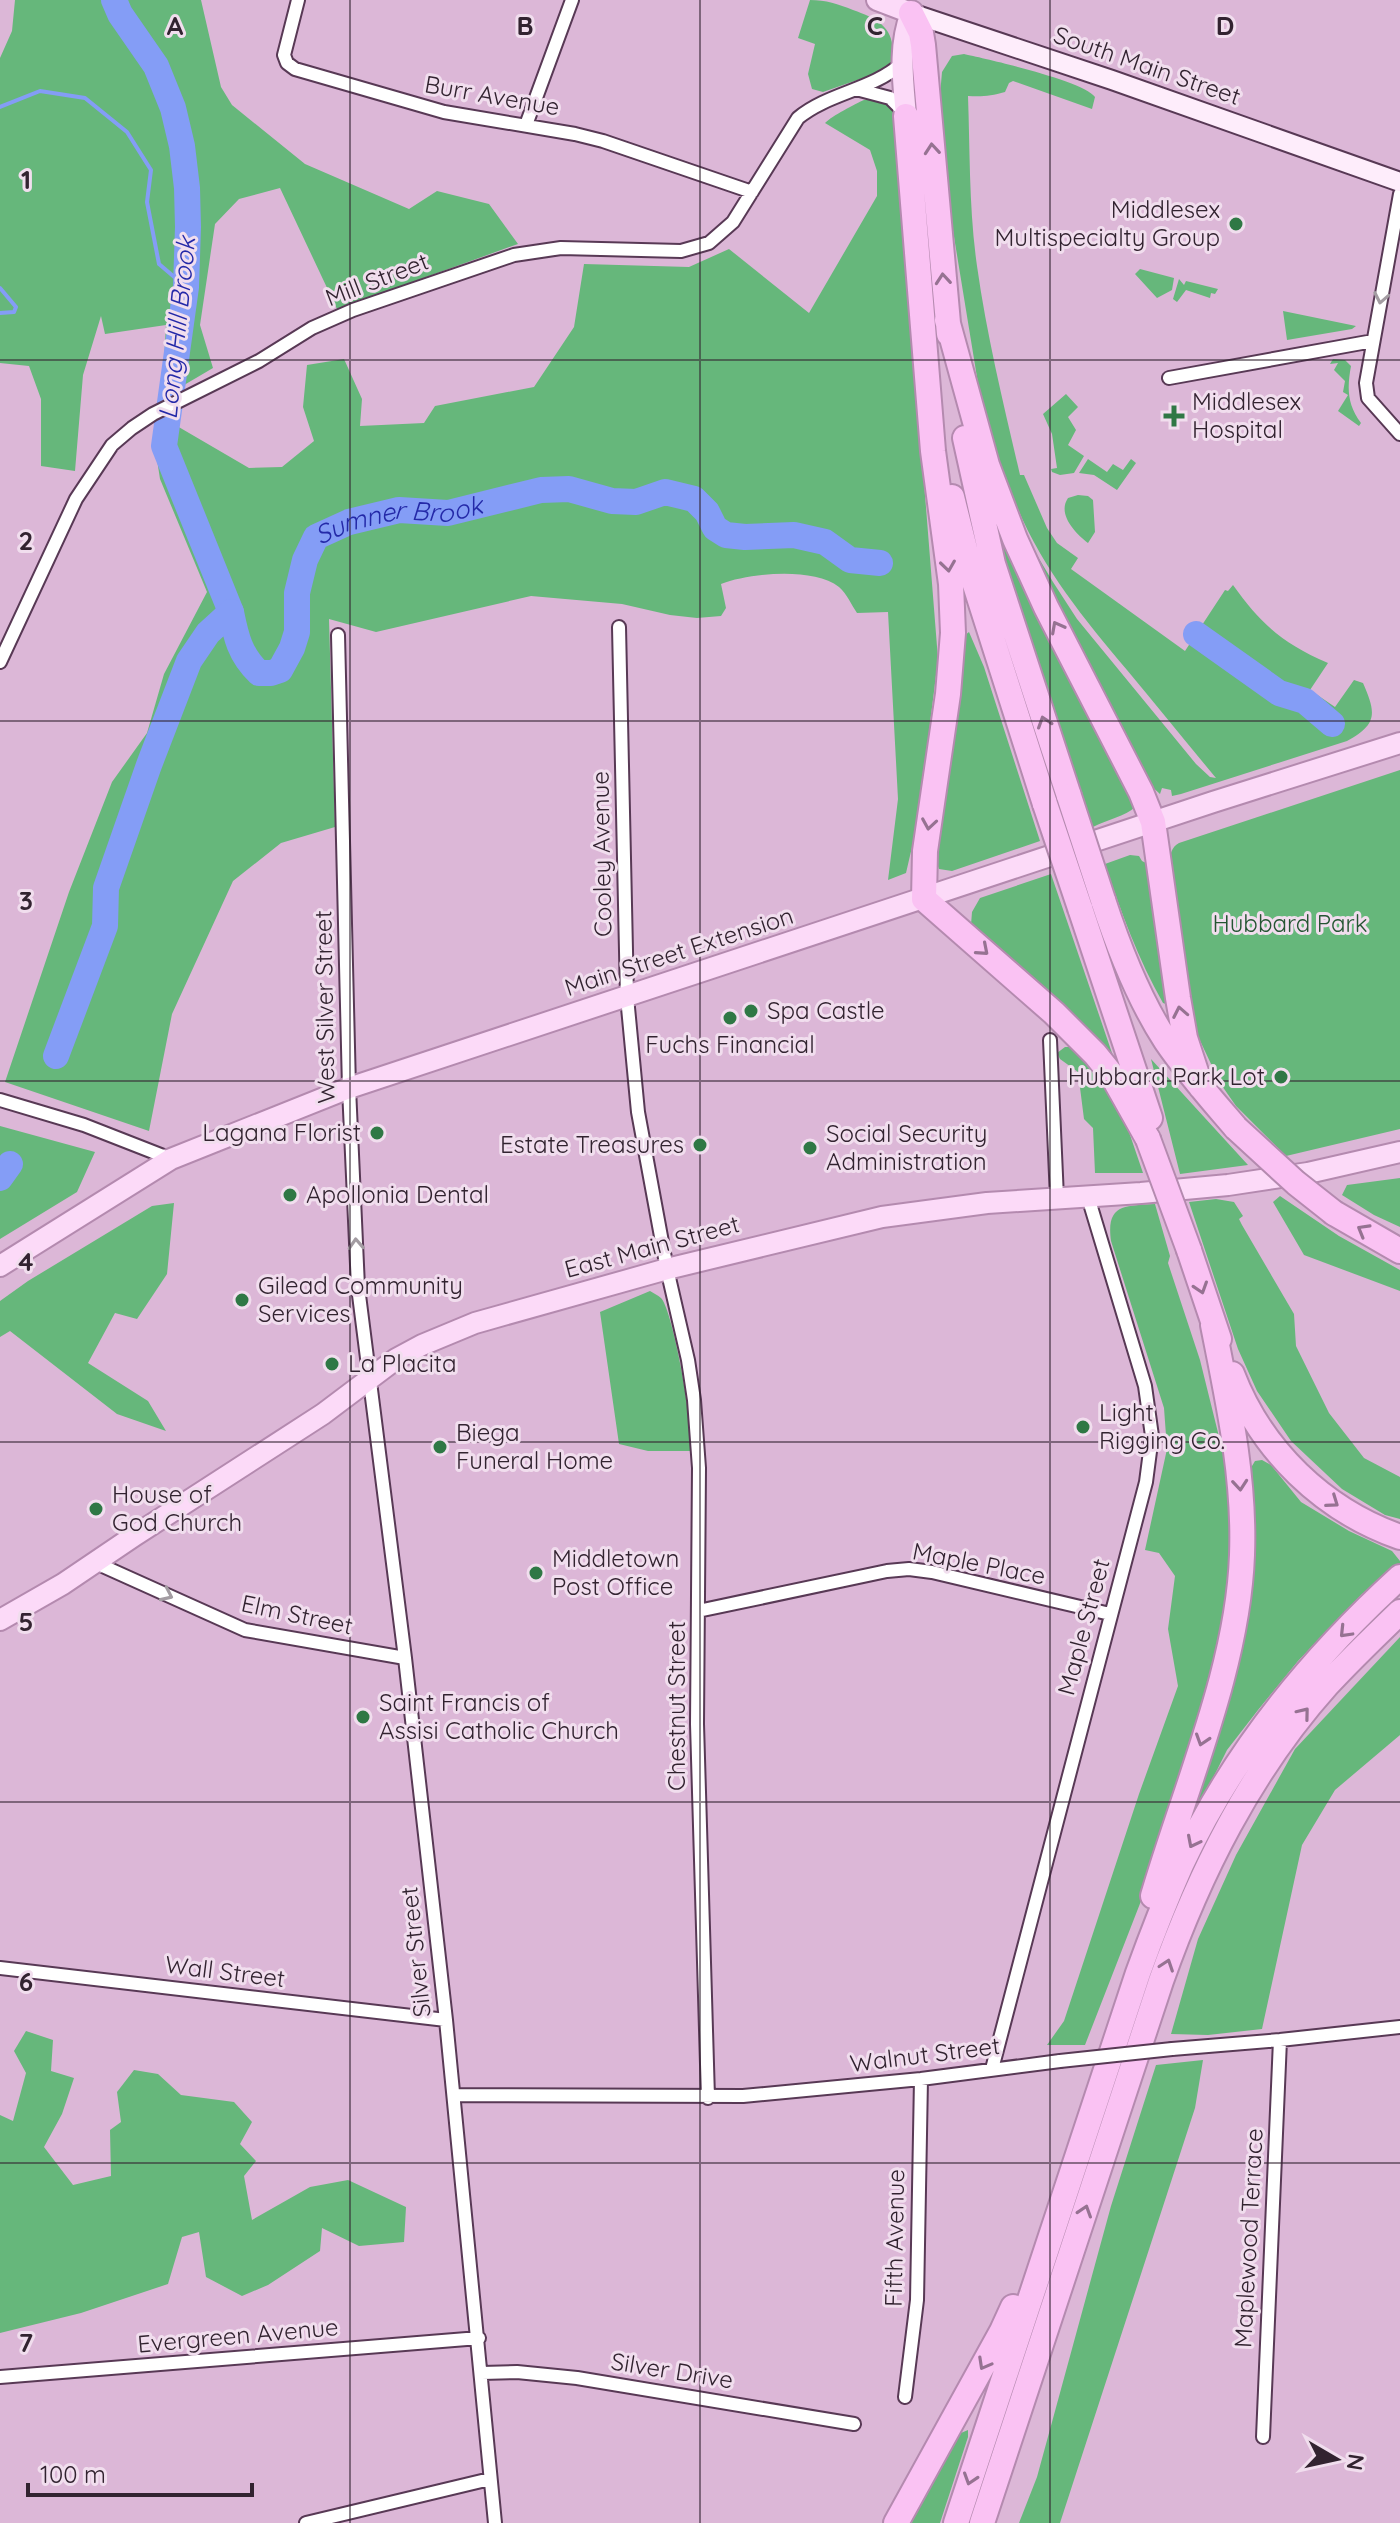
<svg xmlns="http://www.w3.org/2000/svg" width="1400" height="2523" font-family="Quicksand,sans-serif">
<rect width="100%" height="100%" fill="#dcb7d7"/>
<path fill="#66b77b" d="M15,0h186l20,87 11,18 73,59 104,45 28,-18 52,13 29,40 -181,65 -57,-121 -41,11 -24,25 -15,101 13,43 -51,30 4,-73 -61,9 -4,-18 -18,59 -8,96 -34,-5v-67l-12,-33 -29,-3v-305l12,-27z
M810,0c16,0 28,4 43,10 28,10 45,20 38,54l-8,7 -60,21 -11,-3 -4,-15 7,-30 -17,-6z
M964,54c23,5 121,27 131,43l-3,12 -79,-28 -4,2 -4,9c-14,4 -23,5 -37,4 2,56 1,114 9,170 10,71 27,140 43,209h4l23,53 10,15 21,15 -7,11 114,82 40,-61 3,1 5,-6c28,39 49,58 95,78l-18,27 25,17 19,-27 9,3c13,30 15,41 -16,58l-166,53 -9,2 -1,-6 -9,-2 -2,6 -12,-11 -125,-251 30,50 24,37 119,145 14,13 6,1c-30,-36 -59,-72 -89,-108 -49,-58 -96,-116 -120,-190l-4,1 -19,-61 -36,-220 -8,-105 2,-23 10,-16z
M864,100c13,0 27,2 31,16l43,543 -20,162 -12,52 -18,7 10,-81 -10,-187 -31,1c-6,-9 -10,-19 -18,-26 -26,-20 -89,-14 -118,-3l5,24 -5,8 -24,2 -27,-3 -48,-11 -91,-8 -155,36 -47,-13 6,208 -54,16 -48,38 -61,133 -23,117 -144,-49 64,-190 43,-110 35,-49 17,-59 43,-82 -47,-113 -6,-39 23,-14 72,42 33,-1 32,-26 -11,-34 4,-42 37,-6 18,40 -2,27 64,-3 11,-17 99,-19 40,-60 10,-63 105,3 40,-18 80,64 68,-117v-25l-7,-21 -45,-27c7,-7 30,-19 39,-23z
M1140,269l34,9 -2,12 -15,8 -22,-24z
M1179,279l5,6 2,-4 32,8 -3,5 -4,-1 -1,5 -24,-8 -9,12 -4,-3z
M1283,311l73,15 -4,3 -65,11z
M1333,359l12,1 6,6c-4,22 -4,38 10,57l-2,3 -21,-15 10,-16 -5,-3 2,-11 -11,-11 4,-7 -8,1z
M1066,394l12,13 -10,10 8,13 -8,15 16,11 -10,17 -14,2 -8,-3 -1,-3 6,-1 -5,-34 -9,-20z
M1088,459l19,13 6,-8 10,6 8,-11 5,4 -19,27 -23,-15 -15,-2z
M1078,495l10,1 5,4 2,32 -7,11c-13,-10 -31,-29 -20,-45z
M1006,542l129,265c-9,9 -29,13 -42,20l-65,-193 -27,-89z
M969,632l15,35 56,174 -88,30 -13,-2 -4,-11c14,-74 26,-147 29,-222z
M1400,770v359l-114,27 -50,-50 -16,-23 -25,-53 -26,-166c1,-8 2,-17 10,-21z
M1130,855l9,1 3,5 6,3 21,141 -6,-2c-25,-44 -42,-91 -58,-139z
M1051,874l62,182v4l-142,-135 1,-13 8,-14z
M1065,1047h10l39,54 15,31 14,41h-48l-2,-45 -9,-9 -6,-47 -18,-13 -3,-6z
M1151,1059l97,106 -68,9z
M0,1126l95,26 -18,40 -77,47z
M1400,1178v49l-26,-12 -32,-20 5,-10z
M1280,1196l59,40 61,34v21l-96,-36 -31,-53z
M1216,1199l18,3 9,14 -4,3 3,6 52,89 2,32 33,67 35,45 36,19v42l-15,-4 -43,-26 -51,-48 -34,-50 -19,-42 -49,-147z
M174,1203l-7,71 -30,45 -22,-6 -27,50 60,38 18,30 -49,-17 -107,-83 -10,6v-36l28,-20 124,-75z
M1155,1204l15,52 -2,7 32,97 29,117v106l-25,123 -56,177 -63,162h-38l17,-24 75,-227 39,-108 -10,-57 7,-53 -16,-23 -14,-3 22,-101 -3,-41 -53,-167c-5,-37 13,-35 44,-37z
M650,1291c3,2 8,4 11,7 12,12 34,135 29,153h-42l-29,-7 -19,-132z
M1262,1460l9,5 30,37 48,29 43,20 8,10v4l-20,19 -18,10 -64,67 -40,49 -31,40 -46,92 48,-149 20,-79 5,-53 -2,-95 3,-5z
M1400,1637v98l-65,55 -33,55 -40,184 -54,6 -37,-1 27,-95 38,-84 59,-106z
M26,2031l27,9 -2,31 23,7 -12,36 -18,33 29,38 38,-9 -1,-46 11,-8 -4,-30 17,-22 24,4 23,21 53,7 18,20 -12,22 16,17 -12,15 8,44 58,-33 38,-7 58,27 -2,35 -45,4 -37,-18 -2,23 -52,34 -26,11 -36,-19 -7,-45 -17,5 -14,47 -87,29 -81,20v-218l13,6 13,-48 -12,-22z
M1203,2060l-8,48 -135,415h-41l18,-46 74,-271 45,-141z
M968,2430v7l-28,86h-31l43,-79 9,-11z"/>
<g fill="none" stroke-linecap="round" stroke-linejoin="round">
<path stroke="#849df6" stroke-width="4" d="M0,107l40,-16 45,7 42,34 24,38 -4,32 12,62 27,23
M0,288l16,19 -2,5 -14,1"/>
<g stroke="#849df6" stroke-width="26">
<path d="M114,0l6,14 36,52 17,42 9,38 5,42 1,39 -2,60 -22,159 67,166"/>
<path d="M1196,634l83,59 26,8 27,23"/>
<path id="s1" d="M56,1056l49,-130 1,-38 43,-123 40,-104 19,-28 23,-21c5,25 9,43 28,61h12l9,-3 12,-22 5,-16v-39l8,-33 11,-23 33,-15 50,-12 49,3 93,-23 28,-1 43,12 24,1 29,-10 29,7 13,13 8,16 11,7 19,2 49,-2 31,7 25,18 30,3"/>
<path d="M0,1178l10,-14"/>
</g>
<defs>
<path id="street" d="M298,0l-14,55 3,8 8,6 149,43 131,22 28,7 149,51
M856,89l34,9 15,15
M526,125l46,-125
M1400,194l-34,189 2,15 32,36
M1169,378l204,-37
M619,627l8,370 11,115 29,157 21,91 6,40 5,68 -2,256 11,374
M338,635l11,453 9,199 47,371 41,362 49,503
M0,662l76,-163 36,-54 20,-17 21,-14 106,-53 53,-33 41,-18 161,-55 47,-7 120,3 28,-8 24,-21 65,-104c30,-25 74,-28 103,-54
M1050,1040l7,158
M0,1100l84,25 87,34
M96,1563l149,67 160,28
M698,1611l189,-40 22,-2 23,3 178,42
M0,1968l446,52
M1172,2049l108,-9 120,-13
M992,2069l154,-587 6,-46 -7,-50 -57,-189
M454,2095l289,1 178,-17 139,-18
M482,2373l35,-1 60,6 277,46
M0,2377l479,-39
M905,2397l12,-97 4,-221
M1263,2437l17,-397
M306,2523l184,-44"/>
<path id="secondary" d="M911,13l201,67 288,102"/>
<path id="primary" d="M877,0l34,13c-13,34 -8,67 -5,103
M0,1266l171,-107 178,-71 864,-286 187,-59
M0,1620l63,-36 71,-48 189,-122 73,-55 26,-14 53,-22 192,-54 215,-52 105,-14 154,-10 87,-8 80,-12 92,-21"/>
<path id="highway" d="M911,13l10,20 2,12 26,289
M906,116l27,335 18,133 2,49 -5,61 -23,157 -1,48 130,114 41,41 17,21 36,64
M947,320l40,145 28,74 31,68 95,185 12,30 25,176 7,40 16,49
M965,438l28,126 76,232
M952,497l18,72 75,235
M1103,900c16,49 35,98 63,141 21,31 46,59 70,87
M1080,908l70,210
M1334,1213l66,38
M1189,1250l30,89
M1232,1374c29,76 91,136 168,163
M1153,1896c32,-109 85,-228 89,-341 3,-78 -14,-154 -29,-230
M896,2523l106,-192 11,-24
M956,2523l182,-550c13,-36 27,-72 43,-108 51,-110 129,-206 219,-288
M982,2523l179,-542c38,-107 89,-210 166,-296 23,-25 48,-49 73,-73"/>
</defs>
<use href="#street" stroke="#583955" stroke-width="16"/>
<use href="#secondary" stroke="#583955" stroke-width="22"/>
<use href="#primary" stroke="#b48aaf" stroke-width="24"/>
<use href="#highway" stroke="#b48aaf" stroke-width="28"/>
<use href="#street" stroke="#fff" stroke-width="12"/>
<use href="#secondary" stroke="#feedfb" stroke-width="18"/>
<use href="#primary" stroke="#fcdaf8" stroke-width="20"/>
<use href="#highway" stroke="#fac2f3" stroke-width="24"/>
<defs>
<path id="street-bridge" d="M1060,2061l112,-12"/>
<path id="highway-bridge" d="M1069,796l34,104
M1045,804l35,104
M1236,1128l60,55 38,30
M1148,1139l41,111"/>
</defs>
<use href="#street-bridge" stroke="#583955" stroke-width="16" stroke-linecap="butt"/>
<use href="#highway-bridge" stroke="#b48aaf" stroke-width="28" stroke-linecap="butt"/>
<use href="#street-bridge" stroke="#fff" stroke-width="12"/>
<use href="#highway-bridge" stroke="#fac2f3" stroke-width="24"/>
</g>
<defs><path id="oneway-chevron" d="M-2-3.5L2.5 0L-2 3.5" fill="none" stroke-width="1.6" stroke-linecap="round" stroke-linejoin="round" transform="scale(2)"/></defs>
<g stroke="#967292">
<use href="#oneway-chevron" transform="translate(932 149) rotate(-95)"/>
<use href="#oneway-chevron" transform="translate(943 279) rotate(-95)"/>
<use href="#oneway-chevron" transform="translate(948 566) rotate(82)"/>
<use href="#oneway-chevron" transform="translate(1057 627) rotate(-118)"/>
<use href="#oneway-chevron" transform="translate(1044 722) rotate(-108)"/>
<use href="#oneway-chevron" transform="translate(929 824) rotate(99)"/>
<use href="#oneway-chevron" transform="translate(983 950) rotate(41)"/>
<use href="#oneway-chevron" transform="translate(1180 1012) rotate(-101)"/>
<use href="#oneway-chevron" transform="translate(1363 1230) rotate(-150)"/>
<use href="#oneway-chevron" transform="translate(1201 1288) rotate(72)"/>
<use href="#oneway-chevron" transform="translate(1240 1485) rotate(85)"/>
<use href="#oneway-chevron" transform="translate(1333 1502) rotate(35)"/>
<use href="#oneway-chevron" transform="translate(1345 1632) rotate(134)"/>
<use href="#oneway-chevron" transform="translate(1304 1713) rotate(-51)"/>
<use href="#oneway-chevron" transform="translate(1202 1740) rotate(108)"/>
<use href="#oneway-chevron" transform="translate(1193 1842) rotate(117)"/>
<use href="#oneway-chevron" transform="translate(1167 1965) rotate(-71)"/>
<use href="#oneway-chevron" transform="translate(1085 2211) rotate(-72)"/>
<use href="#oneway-chevron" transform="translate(984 2364) rotate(119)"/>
<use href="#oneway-chevron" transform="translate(970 2479) rotate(108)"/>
</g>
<g stroke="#a39ca2">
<use href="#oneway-chevron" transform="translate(1381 298) rotate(101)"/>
<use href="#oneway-chevron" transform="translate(356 1244) rotate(-93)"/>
<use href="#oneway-chevron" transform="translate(167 1595) rotate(25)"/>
</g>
<path fill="none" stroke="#322330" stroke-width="2" stroke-opacity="0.55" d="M350,0v2523M700,0v2523M1050,0v2523M0,360h1400M0,721h1400M0,1081h1400M0,1442h1400M0,1802h1400M0,2163h1400"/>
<g fill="#2f7845" stroke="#f1deee" stroke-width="3">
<circle cx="1236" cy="224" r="8"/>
<path d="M1170 404h8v8h8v8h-8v8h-8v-8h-8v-8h8z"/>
<circle cx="751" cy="1011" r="8"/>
<circle cx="730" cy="1018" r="8"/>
<circle cx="1281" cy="1077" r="8"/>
<circle cx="377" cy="1133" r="8"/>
<circle cx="700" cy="1145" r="8"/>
<circle cx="810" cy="1148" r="8"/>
<circle cx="290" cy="1195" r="8"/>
<circle cx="242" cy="1300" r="8"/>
<circle cx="332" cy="1364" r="8"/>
<circle cx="1083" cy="1427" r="8"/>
<circle cx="440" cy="1447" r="8"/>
<circle cx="96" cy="1509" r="8"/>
<circle cx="536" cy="1573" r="8"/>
<circle cx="363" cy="1717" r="8"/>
</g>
<g text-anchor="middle" stroke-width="6" stroke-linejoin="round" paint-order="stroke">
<g font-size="24" fill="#322330" stroke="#f1deee">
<text transform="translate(1147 66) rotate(19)" y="8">South Main Street</text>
<text transform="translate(492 96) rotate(10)" y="8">Burr Avenue</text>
<text transform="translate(377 280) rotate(-21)" y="8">Mill Street</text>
<text transform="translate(602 854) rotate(-91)" y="8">Cooley Avenue</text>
<text transform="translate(679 952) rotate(-18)" y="8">Main Street Extension</text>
<text transform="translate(325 1007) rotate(-91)" y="8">West Silver Street</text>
<text transform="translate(652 1247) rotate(-15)" y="8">East Main Street</text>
<text transform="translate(979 1564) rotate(11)" y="8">Maple Place</text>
<text transform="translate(297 1615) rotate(12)" y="8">Elm Street</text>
<text transform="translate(1084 1627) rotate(-75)" y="8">Maple Street</text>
<text transform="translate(677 1706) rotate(-90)" y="8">Chestnut Street</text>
<text transform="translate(416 1952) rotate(-96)" y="8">Silver Street</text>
<text transform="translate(225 1972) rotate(7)" y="8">Wall Street</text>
<text transform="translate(925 2055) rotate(-7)" y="8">Walnut Street</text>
<text transform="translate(895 2238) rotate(-89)" y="8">Fifth Avenue</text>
<text transform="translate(1249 2238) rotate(-87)" y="8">Maplewood Terrace</text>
<text transform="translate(238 2336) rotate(-5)" y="8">Evergreen Avenue</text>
<text transform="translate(672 2371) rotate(9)" y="8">Silver Drive</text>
</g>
<g font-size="24" fill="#322330" stroke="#f1deee" text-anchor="start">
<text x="1220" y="218" text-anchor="end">Middlesex<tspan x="1220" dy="28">Multispecialty Group</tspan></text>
<text x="1192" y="410">Middlesex<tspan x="1192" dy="28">Hospital</tspan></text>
<text x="767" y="1019">Spa Castle</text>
<text x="730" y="1053" text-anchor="middle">Fuchs Financial</text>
<text x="1265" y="1085" text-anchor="end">Hubbard Park Lot</text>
<text x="361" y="1141" text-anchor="end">Lagana Florist</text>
<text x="826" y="1142">Social Security<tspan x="826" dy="28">Administration</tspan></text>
<text x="684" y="1153" text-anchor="end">Estate Treasures</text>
<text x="306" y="1203">Apollonia Dental</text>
<text x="258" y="1294">Gilead Community<tspan x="258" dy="28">Services</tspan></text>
<text x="348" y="1372">La Placita</text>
<text x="1099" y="1421">Light<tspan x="1099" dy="28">Rigging Co.</tspan></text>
<text x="456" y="1441">Biega<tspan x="456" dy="28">Funeral Home</tspan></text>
<text x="112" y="1503">House of<tspan x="112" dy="28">God Church</tspan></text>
<text x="552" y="1567">Middletown<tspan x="552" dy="28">Post Office</tspan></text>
<text x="379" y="1711">Saint Francis of<tspan x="379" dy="28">Assisi Catholic Church</tspan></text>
</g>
<g font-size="24" fill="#245532" stroke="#f1deee">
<text x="1290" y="932">Hubbard Park</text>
</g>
<g font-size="26" font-style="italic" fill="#2429a8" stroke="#f1deee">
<text transform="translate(177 328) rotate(-84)" y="9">Long Hill Brook</text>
<text dy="9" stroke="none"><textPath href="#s1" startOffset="800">Sumner Brook</textPath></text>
</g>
</g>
<g font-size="26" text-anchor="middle" font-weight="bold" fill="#322330" stroke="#f1deee" stroke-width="6" stroke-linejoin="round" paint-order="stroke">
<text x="175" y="35">A</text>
<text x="525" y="35">B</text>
<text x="875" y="35">C</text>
<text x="1225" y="35">D</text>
<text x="26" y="189">1</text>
<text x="26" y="550">2</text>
<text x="26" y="910">3</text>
<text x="26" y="1271">4</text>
<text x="26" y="1631">5</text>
<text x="26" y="1991">6</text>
<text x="26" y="2352">7</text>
</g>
<g transform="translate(1336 2459) rotate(99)" stroke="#f1deee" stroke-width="6" paint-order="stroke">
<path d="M0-6L14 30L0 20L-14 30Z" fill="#322330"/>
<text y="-12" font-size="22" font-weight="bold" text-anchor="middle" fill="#322330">N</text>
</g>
<path d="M28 2483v12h224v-12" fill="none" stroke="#322330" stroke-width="4"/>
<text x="40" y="2483" font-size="24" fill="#322330" stroke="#f1deee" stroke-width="6" paint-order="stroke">100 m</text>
</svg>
